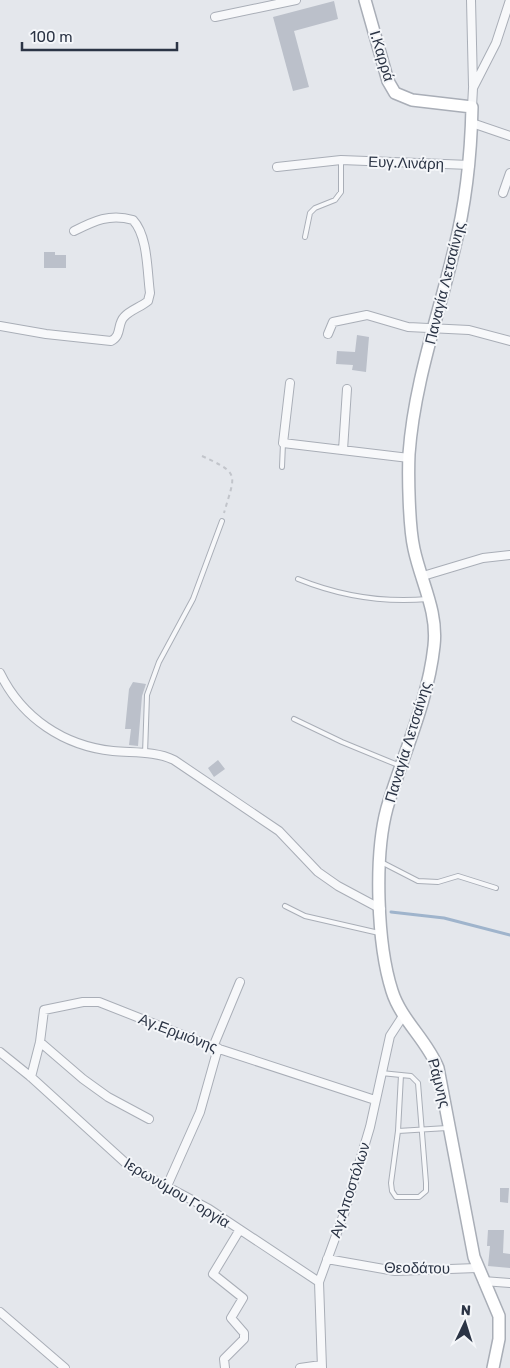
<svg xmlns="http://www.w3.org/2000/svg" width="510" height="1368" font-family="Rubik,sans-serif">
<rect width="100%" height="100%" fill="#e4e7ec"/>
<g fill="none" stroke-linecap="round" stroke-linejoin="round">
<path stroke="#9fb4cc" stroke-width="3" d="M391,912l53,6 66,17"/>
</g>
<path fill="#bbc0ca" d="M334,1l4,18 -44,12 15,56 -16,4 -20,-74z
M44,252h11v3h11v13h-22z
M357,335l12,2 -3,35 -14,-2 1,-5 -17,-1 1,-13 18,1z
M133,682l13,2 -4,12 -4,50 -9,-1 2,-16h-6l4,-40z
M218,760l7,9 -11,8 -6,-9z
M500,1188h9l-1,15 -8,-1z
M488,1230h16l-1,23 7,1v14l-22,-2 2,-20h-3z"/>
<g fill="none" stroke-linecap="round" stroke-linejoin="round">
<defs>
<path id="lane" d="M305,237l5,-24 5,-5 20,-8 6,-8v-32
M282,467l1,-24
M298,579c42,17 85,24 130,20
M294,719l48,23 56,23
M145,754l2,-59 12,-33 34,-63 29,-78
M383,863l35,18 20,1 20,-6 38,12
M285,906l20,10 74,17
M381,1073l30,3 7,7 8,100v8l-7,6h-23l-4,-6 -1,-8 7,-52 3,-56
M398,1131l49,-3"/>
<path id="street" d="M471,0l2,86
M215,17l81,-17
M472,107l1,-19 23,-45 14,-43
M472,123l38,13
M277,167l64,-7 129,5
M503,193l7,-20
M0,326l46,8 65,7c11,-5 6,-17 13,-24 6,-7 17,-10 24,-16l2,-8c-3,-22 -2,-57 -17,-73 -23,-7 -39,1 -59,11
M328,334l5,-12 34,-7 41,12 61,3 41,11
M290,383l-7,60 126,15
M343,450l4,-61
M423,576l60,-18 27,-3
M0,673c22,45 64,73 113,78 20,2 42,0 61,9l105,71 39,41 20,14 43,23
M40,1042l43,37 25,18 41,22
M213,1047l27,-65
M0,1052l31,25 99,90 79,42 110,73
M31,1077l9,-35 4,-32 39,-8h16l114,45 162,53
M167,1186l33,-74 18,-64
M327,1259l68,12 82,-3
M483,1281l27,2
M0,1312l65,56
M225,1368l-1,-9 20,-20v-6l-13,-15 12,-20 -30,-24 26,-43
M300,1368l21,-3
M322,1368l-3,-86 26,-71 25,-84 20,-91 13,-20"/>
<path id="secondary" d="M365,0l23,81 7,12 17,7 60,7c-1,48 -6,96 -18,143 -16,67 -40,134 -45,204 -1,23 0,73 5,95 7,33 24,62 20,97 -6,56 -31,108 -47,162 -13,48 -10,136 5,183 9,29 35,49 46,77l36,189 25,59v23l-6,29"/>
</defs>
<use href="#lane" stroke="#a9aeb7" stroke-width="6"/>
<use href="#street" stroke="#a9aeb7" stroke-width="10"/>
<use href="#secondary" stroke="#a9aeb7" stroke-width="14"/>
<path stroke="#c2c5cb" stroke-width="2" stroke-dasharray="4 4" stroke-linecap="butt" d="M202,456c39,18 33,18 22,57"/>
<use href="#lane" stroke="#f7f8fa" stroke-width="4"/>
<use href="#street" stroke="#f7f8fa" stroke-width="8"/>
<use href="#secondary" stroke="#fff" stroke-width="11"/>
</g>
<g text-anchor="middle" stroke-width="4" stroke-linejoin="round" paint-order="stroke">
<g font-size="15" fill="#2b3445" stroke="#f4f6f9">
<text transform="translate(382 56) rotate(73)" y="5">Ι.Καρρά</text>
<text transform="translate(406 163) rotate(2)" y="5">Ευγ.Λινάρη</text>
<text transform="translate(445 283) rotate(-76)" y="5">Παναγία Λετσαίνης</text>
<text transform="translate(408 742) rotate(-73)" y="5">Παναγία Λετσαίνης</text>
<text transform="translate(178 1033) rotate(21)" y="5">Αγ.Ερμιόνης</text>
<text transform="translate(439 1083) rotate(75)" y="5">Ράμνης</text>
<text transform="translate(350 1190) rotate(-72)" y="5">Αγ.Αποστόλων</text>
<text transform="translate(177 1193) rotate(31)" y="5">Ιερωνύμου Γοργία</text>
<text transform="translate(417 1268) rotate(1)" y="5">Θεοδάτου</text>
</g>
</g>
<g transform="translate(465 1323) rotate(4)" stroke="#f4f6f9" stroke-width="4" paint-order="stroke">
<path d="M0-4L9 19L0 12L-9 19Z" fill="#2b3445"/>
<text y="-8" font-size="14" font-weight="bold" text-anchor="middle" fill="#2b3445">N</text>
</g>
<path d="M22 42v8h155v-8" fill="none" stroke="#2b3445" stroke-width="2.5"/>
<text x="30" y="42" font-size="15" fill="#2b3445" stroke="#f4f6f9" stroke-width="4" paint-order="stroke">100 m</text>
</svg>
